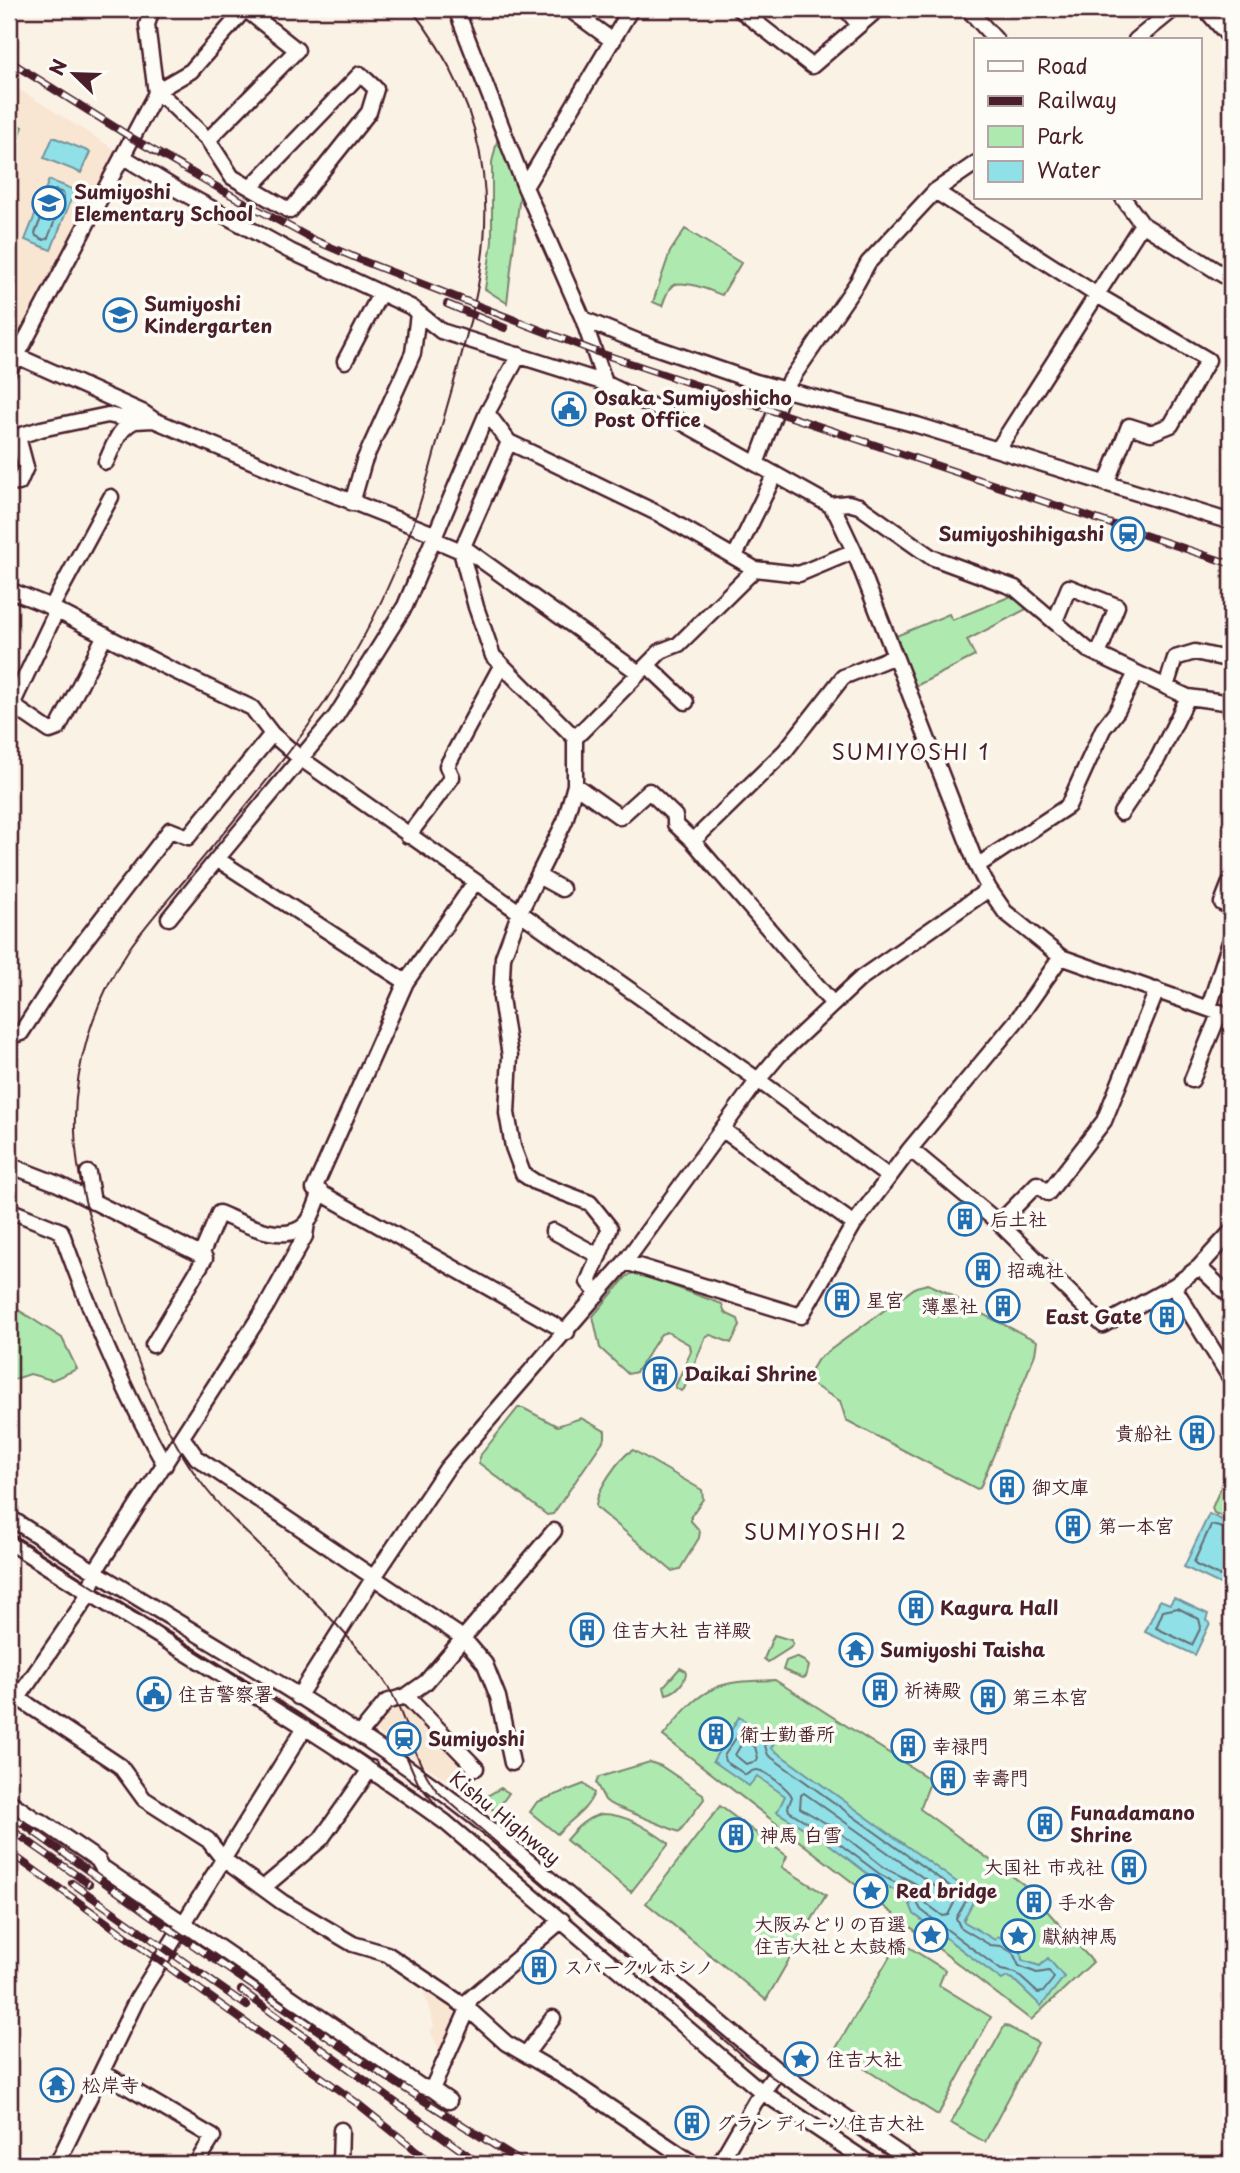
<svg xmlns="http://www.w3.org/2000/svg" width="1240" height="2173" font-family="'Playpen Sans','Klee One',sans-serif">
<rect width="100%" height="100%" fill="#fbf2e6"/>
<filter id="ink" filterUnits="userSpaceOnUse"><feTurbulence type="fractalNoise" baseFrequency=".0143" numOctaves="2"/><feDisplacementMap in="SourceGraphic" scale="14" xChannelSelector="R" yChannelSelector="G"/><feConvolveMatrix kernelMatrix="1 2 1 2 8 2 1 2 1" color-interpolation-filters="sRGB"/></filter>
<g filter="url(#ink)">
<path fill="#f9e6d2" d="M9,83l107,67 -107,202z
M400,1705l8,2 63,65 -21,10 -77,-52 12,-18z
M421,1983l29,20 11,14 -21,34 -10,-20 4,-5z"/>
<path fill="#aeeab0" stroke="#7c846e" stroke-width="2" d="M9,121l14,6 -14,36z
M498,137l22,57 -13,109 -22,-14 7,-47v-80z
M685,229l56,34 -19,32c-11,-4 -40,-17 -50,-9 -5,4 -7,13 -10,20l-9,-4 17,-50z
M1014,595l16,12 -63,33 8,16 -63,32 -16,-52 53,-22 3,6z
M634,1272l88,32 3,9 13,6 2,7 -9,17 -20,-8 -5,1 -22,53 -3,2 -6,-4 16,-36 -1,-6 -23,-13 -6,2 -25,38 -8,2 -28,-26 -7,-32 33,-39z
M928,1284l20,9 30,19 59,29 -2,13 -55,134 -3,1 -131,-69 -6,-19 -27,-16 -1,-16 6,-10 98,-72z
M9,1304l53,34 15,31 -25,11 -22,-6 -21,7z
M518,1408h5l34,18 24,-8 24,13v7l-52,76 -6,1 -68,-52v-6z
M633,1450l69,40 1,9 -12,17v5l9,10 -1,7 -19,31 -8,2 -76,-64c0,-16 23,-50 37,-57z
M1231,1463v57l-17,-7 -2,-5z
M774,1635l17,5 2,4 -3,4 -22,14 -4,-3z
M796,1657l8,4 5,5 -3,11 -3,1 -20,-8 3,-9z
M680,1668l6,3c0,10 -9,21 -20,23l-2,-8z
M775,1680l156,100 -11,29 103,75 70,78 -62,58 -368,-284c15,-18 30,-39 52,-48 17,-8 41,-7 60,-8z
M650,1762l11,4 42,28 1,5 -25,33 -69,-28 -5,-4 -9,-17 3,-6z
M584,1784l10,9c-7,18 -24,27 -37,41l-27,-22 7,-10z
M501,1788l8,5 -13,18 -16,-8 2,-4z
M720,1806l67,50 -5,11 44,28 -60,105 -120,-97z
M602,1814c25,0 46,15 66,29v2l-37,47 -65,-52c10,-12 21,-23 36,-26z
M899,1941l46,29 -6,15 52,32 -53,98 -103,-65z
M1005,2025l33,18 -53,99 -34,-19z"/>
<path fill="#90e1e7" stroke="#74939c" stroke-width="2" d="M53,137l37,15 -9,21 -37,-15z
M49,180l26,10 -24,60 -26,-10z
M1209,1514l22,10v48l-7,14 -40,-19z
M1174,1598l34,16 -2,6 4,3 -15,32 -50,-23 15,-32 10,4z
M739,1717l36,25 -4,6 205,148 -13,25 32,19 3,-4 23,14 1,10 18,6 8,-8 16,19 -23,29 -28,-27 -6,-2 -5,3 -88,-66 -7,-17 -30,-16 -52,-40 -48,-29 8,-16 -28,-20 -8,10 -36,-25z"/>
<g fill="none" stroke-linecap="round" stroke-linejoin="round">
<path stroke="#666d76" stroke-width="2" d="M55,190l8,3 1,4 -16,41 -4,2 -8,-4 -1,-3 17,-41z
M1231,1530l-20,-5 -17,37 2,3 23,11 12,-5
M1178,1608l21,11 2,8 -9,18 -36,-17 7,-17z
M742,1729l22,14 4,12 197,142 1,4 -10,17 4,9 30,18 11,1 12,7 6,13 18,7 12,-2 5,7 -11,14 -5,1 -22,-20 -15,-3 -80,-60 -10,-19 -30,-16 -52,-39 -40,-25 -1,-4 4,-10c-2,-7 -28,-28 -36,-27 -4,0 -7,3 -10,5l-21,-14 -1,-5z
M746,1741l9,6 3,11 -1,3 -11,3 -11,-9 7,-12z
M804,1793l149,106 1,4 -6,12 -5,1 -16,-12 -11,-20 -31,-16 -51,-40 -34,-20 1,-13z"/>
<defs>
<path id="minor" d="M152,9l-5,16 9,68 11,7 41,40 24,37 58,34 79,-99 7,-23 -16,-15 -109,113
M456,9l69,178 58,132 22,64
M569,9l44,32
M739,9l73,57 66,-57
M846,9l13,16
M968,9l28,31
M1205,9l26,30
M1136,40l38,-31
M208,140l89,-90 -52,-41
M122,156l54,33 114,62 121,56 30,24 164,52 51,25 174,97 7,10 17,36 123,315 12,23
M525,187l106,-178
M935,191l162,104 111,65 -37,65 -20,8 -22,-7 -23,58
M1123,198l19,26 89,56
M583,319l54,22 119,41 161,43 314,97
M17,356l127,57 10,7 140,59 140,55
M345,361l35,-67
M9,371l147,-278 9,-7 26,-15 54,-62
M487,413l22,29 150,72 96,55
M18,437l8,30 -7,16
M9,439l32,-10 67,-14 27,6 18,-1
M998,449l144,-225
M106,462c8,-16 12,-34 29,-41
M756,464l27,-73 74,-108 11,-20 67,-72 41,-28
M352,503l12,-42 49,-108 5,-39
M830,505l18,-2 11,3 72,51 84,31 73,62 100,47 43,6
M433,539l28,12 15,56 17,49 82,82v47l-10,36 -46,93 -16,43 -2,41 9,58 -3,57 6,34 10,27 12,8 55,21 20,25 -22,54 10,12
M463,547l176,126
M461,551l48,-109
M735,556l40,-82
M9,590l35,14 122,63 86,41 20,26 28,24 458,322 131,97
M51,608l60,-111
M56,612l-44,93 38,26 8,-3 47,-93
M1055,621l14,-34 48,19 -19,49
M647,665l39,37
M1166,687l9,-29 20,-6 36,8
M575,738l86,-87 18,-7 76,-75 44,5 55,-23
M575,785l45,32 29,-26 26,25v8l18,17
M1121,813l37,-55 30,-61
M408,836l44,-59 -5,-11 54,-100
M217,859l119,-143 69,-110 82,-193 32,-58
M977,866l91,-60 35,-77 14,-18 19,-38
M538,876l24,13
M1231,880l-9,23 9,4
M475,882l-69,100 -92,207 253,143
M169,918l48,-59 189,123
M833,1004l-140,-163 92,-90 58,-74 52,-21
M1209,1007l22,-68
M9,1036l12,-3 41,-63 108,-140 18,7 84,-103
M1192,1080l28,-68
M723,1130l131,94
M910,1149l89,74 104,102 72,-40 24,-18 32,-35
M9,1165l49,19 143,71 18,-42c24,10 66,34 88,10 6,-7 10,-22 14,-31
M88,1173l5,29
M9,1210l52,21c29,81 61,159 104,234
M999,1223l38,-39 11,9 56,-72 53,-131
M553,1231l46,25
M625,1262l176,54 53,-92 56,-75 107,-129 44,-63
M1199,1267l32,30
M1175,1285l2,7 54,87
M153,1345l52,-87
M182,1437l15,21 266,180 22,26 13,33 14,66
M9,1517c161,107 340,196 489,319l280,235 137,93
M9,1542c145,94 296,179 436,280l317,270 109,72
M9,1692l111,74 24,33 64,41 15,19 59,43 71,42 34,10 79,53 40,36 60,35 128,86
M406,1696l70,72
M298,1697l76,-120 73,-109 178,-206 133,-182 21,-25 82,-77 128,-89 16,23 56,45 170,60
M18,1698l66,-96 15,-37 168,-260 38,-69 2,-13
M360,1734l26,-32 20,-6 20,-14 128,-151
M9,1801l26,18 9,4 54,37 4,7 318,219 12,3 17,12
M263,1888l58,-49 50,-71
M526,2054l27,-36
M102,2072l111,65 -17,27
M432,2089l33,-73 5,-17 92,-79
M57,2164l80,-165 168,-272
M340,2164l1,-34
M719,2164l36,-62 23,-31
M1224,2164l7,-6"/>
</defs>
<use href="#minor" stroke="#4a1f2b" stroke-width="19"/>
<use href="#minor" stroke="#fdfcf7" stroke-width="14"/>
<path stroke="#4a1f2b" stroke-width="2" d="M411,9c38,47 65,104 72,165 10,78 -14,155 -35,229 -12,42 -22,86 -37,127 -22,60 -51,119 -86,172 -40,59 -87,113 -132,168 -21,26 -45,51 -64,79 -35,52 -56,118 -54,182 1,52 18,99 34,148 25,73 49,148 97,210 15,19 32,36 49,52 43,44 87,86 125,134 27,34 30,83 58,117l308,267 153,105
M9,1534l348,218 68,47
M398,1737l20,46 19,23"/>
<defs>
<path id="rail" d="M9,61l123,77 90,52 92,50 49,21 231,90 637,213
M447,304l58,24
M9,1814l155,111 215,147 145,92
M9,1828l80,56
M9,1852l348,251 76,61
M72,1883l175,123
M241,1990l239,174"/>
</defs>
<use href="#rail" stroke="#4a1f2b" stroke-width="8"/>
<use href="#rail" stroke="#fdfcf7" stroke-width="5" stroke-dasharray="16" stroke-linecap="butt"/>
</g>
</g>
<defs>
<symbol id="school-ring" viewBox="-11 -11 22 22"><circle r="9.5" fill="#fdfcf7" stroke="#1f6fb2" stroke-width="1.5"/><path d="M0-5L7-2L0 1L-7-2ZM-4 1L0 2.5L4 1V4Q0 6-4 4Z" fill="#1f6fb2"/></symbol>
<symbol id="civic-ring" viewBox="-11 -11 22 22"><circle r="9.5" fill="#fdfcf7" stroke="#1f6fb2" stroke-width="1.5"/><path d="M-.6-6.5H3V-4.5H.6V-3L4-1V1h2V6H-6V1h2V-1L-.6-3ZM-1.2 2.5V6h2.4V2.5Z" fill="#1f6fb2"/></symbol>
<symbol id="station-ring" viewBox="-11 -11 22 22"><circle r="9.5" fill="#fdfcf7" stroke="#1f6fb2" stroke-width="1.5"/><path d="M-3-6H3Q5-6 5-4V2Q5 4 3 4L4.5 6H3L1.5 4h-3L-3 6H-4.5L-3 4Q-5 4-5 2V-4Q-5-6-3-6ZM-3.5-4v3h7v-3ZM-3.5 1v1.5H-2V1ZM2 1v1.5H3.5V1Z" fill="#1f6fb2"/></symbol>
<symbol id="building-ring" viewBox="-11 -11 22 22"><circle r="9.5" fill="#fdfcf7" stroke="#1f6fb2" stroke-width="1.5"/><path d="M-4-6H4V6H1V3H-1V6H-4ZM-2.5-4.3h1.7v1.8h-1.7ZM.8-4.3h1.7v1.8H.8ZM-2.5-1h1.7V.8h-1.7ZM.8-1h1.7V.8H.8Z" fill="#1f6fb2"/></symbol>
<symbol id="temple-ring" viewBox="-11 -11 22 22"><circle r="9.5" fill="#fdfcf7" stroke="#1f6fb2" stroke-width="1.5"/><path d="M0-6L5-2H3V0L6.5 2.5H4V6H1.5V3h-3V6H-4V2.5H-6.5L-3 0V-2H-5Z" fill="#1f6fb2"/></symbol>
<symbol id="sight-ring" viewBox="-11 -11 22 22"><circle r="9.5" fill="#fdfcf7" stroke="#1f6fb2" stroke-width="1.5"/><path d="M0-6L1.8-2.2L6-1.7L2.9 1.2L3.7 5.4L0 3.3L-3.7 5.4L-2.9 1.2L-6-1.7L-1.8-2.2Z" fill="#1f6fb2"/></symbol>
</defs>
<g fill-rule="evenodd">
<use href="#school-ring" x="30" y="184" width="38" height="38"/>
<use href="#school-ring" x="101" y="296" width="38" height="38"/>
<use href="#civic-ring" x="550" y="390" width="38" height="38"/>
<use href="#station-ring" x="1109" y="515" width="38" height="38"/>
<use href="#building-ring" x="946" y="1200" width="38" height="38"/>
<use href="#building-ring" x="964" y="1251" width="38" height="38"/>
<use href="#building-ring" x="823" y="1281" width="38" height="38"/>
<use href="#building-ring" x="984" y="1287" width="38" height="38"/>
<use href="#building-ring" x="1148" y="1298" width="38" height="38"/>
<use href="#building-ring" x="641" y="1355" width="38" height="38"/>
<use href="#building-ring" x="1178" y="1414" width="38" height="38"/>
<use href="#building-ring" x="988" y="1468" width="38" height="38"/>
<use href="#building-ring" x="1054" y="1507" width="38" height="38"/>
<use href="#building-ring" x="897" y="1589" width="38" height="38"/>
<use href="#building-ring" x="568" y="1611" width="38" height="38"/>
<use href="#temple-ring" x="837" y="1631" width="38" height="38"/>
<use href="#building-ring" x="861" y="1671" width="38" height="38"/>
<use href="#civic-ring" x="135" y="1675" width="38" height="38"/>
<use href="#building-ring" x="969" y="1678" width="38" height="38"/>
<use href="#building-ring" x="697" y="1715" width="38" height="38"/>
<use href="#station-ring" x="385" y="1720" width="38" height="38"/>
<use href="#building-ring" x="889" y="1727" width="38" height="38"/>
<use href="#building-ring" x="929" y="1759" width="38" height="38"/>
<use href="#building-ring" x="1026" y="1805" width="38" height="38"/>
<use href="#building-ring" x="717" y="1816" width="38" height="38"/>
<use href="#building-ring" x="1110" y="1848" width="38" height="38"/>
<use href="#sight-ring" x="852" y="1872" width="38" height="38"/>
<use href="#building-ring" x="1015" y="1883" width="38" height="38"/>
<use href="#sight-ring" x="912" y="1916" width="38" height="38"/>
<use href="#sight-ring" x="999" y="1917" width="38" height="38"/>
<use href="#building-ring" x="520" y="1948" width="38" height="38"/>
<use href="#sight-ring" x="782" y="2040" width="38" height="38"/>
<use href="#temple-ring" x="38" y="2066" width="38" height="38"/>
<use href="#building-ring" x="673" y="2104" width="38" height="38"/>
</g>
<g text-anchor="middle" stroke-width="7" stroke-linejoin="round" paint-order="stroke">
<g font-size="19" font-weight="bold" fill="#4a1f2b" stroke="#fdfcf7" text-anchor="start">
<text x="74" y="199">Sumiyoshi<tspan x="74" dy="22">Elementary School</tspan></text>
<text x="144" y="311">Sumiyoshi<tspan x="144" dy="22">Kindergarten</tspan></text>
<text x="594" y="405">Osaka Sumiyoshicho<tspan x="594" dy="22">Post Office</tspan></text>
<text x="1104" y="541" text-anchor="end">Sumiyoshihigashi</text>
<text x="990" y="1226">后土社</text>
<text x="1007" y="1277">招魂社</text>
<text x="866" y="1307">星宮</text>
<text x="978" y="1313" text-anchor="end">薄墨社</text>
<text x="1142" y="1324" text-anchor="end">East Gate</text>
<text x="684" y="1381">Daikai Shrine</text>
<text x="1172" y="1440" text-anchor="end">貴船社</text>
<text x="1032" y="1494">御文庫</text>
<text x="1098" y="1533">第一本宮</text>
<text x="940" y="1615">Kagura Hall</text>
<text x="612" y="1637">住吉大社 吉祥殿</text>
<text x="880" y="1657">Sumiyoshi Taisha</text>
<text x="904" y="1697">祈祷殿</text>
<text x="178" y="1701">住吉警察署</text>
<text x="1012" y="1704">第三本宮</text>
<text x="740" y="1741">衛士勤番所</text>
<text x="428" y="1746">Sumiyoshi</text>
<text x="932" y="1753">幸禄門</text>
<text x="972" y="1785">幸壽門</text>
<text x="1070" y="1820">Funadamano<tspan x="1070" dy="22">Shrine</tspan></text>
<text x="760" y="1842">神馬 白雪</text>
<text x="1104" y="1874" text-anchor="end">大国社 市戎社</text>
<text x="896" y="1898">Red bridge</text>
<text x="1058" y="1909">手水舎</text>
<text x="906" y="1931" text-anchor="end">大阪みどりの百選<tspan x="906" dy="22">住吉大社と太鼓橋</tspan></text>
<text x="1042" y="1943">獻納神馬</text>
<text x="564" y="1974">スパークルホシノ</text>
<text x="826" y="2066">住吉大社</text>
<text x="82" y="2092">松岸寺</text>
<text x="716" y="2130">グランディーソ住吉大社</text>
</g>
<g font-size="19" fill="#4a1f2b" stroke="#fdfcf7">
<text transform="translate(505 1818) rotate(39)" y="7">Kishu Highway</text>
</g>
<g font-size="21" letter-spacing="2" fill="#4a1f2b" stroke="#fdfcf7">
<text x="911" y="760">SUMIYOSHI 1</text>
<text x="826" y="1540">SUMIYOSHI 2</text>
</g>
</g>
<rect width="1240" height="2173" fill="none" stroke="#fdfcf7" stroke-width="35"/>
<rect x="18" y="18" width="1205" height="2138" fill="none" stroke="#4a1f2b" stroke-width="2.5" filter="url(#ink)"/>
<rect x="974" y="38" width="228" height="161" fill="#fdfcf7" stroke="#b5a4a5" stroke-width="2"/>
<rect x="988" y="61" width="35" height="10" fill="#fdfcf7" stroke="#b5a4a5" stroke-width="2"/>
<text x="1037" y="74" font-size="21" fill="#4a1f2b">Road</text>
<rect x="988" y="96" width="35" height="10" fill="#4a1f2b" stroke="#b5a4a5" stroke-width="2"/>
<text x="1037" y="108" font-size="21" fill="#4a1f2b">Railway</text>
<rect x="988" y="126" width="35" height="21" fill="#aeeab0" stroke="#b5a4a5" stroke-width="2"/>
<text x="1037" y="144" font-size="21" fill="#4a1f2b">Park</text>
<rect x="988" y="161" width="35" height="21" fill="#90e1e7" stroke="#b5a4a5" stroke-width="2"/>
<text x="1037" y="178" font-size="21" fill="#4a1f2b">Water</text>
<g transform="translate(74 74) rotate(293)" stroke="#fdfcf7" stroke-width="5" paint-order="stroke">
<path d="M0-5L12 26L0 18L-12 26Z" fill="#4a1f2b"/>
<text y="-10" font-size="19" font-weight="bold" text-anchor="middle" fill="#4a1f2b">N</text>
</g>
</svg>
